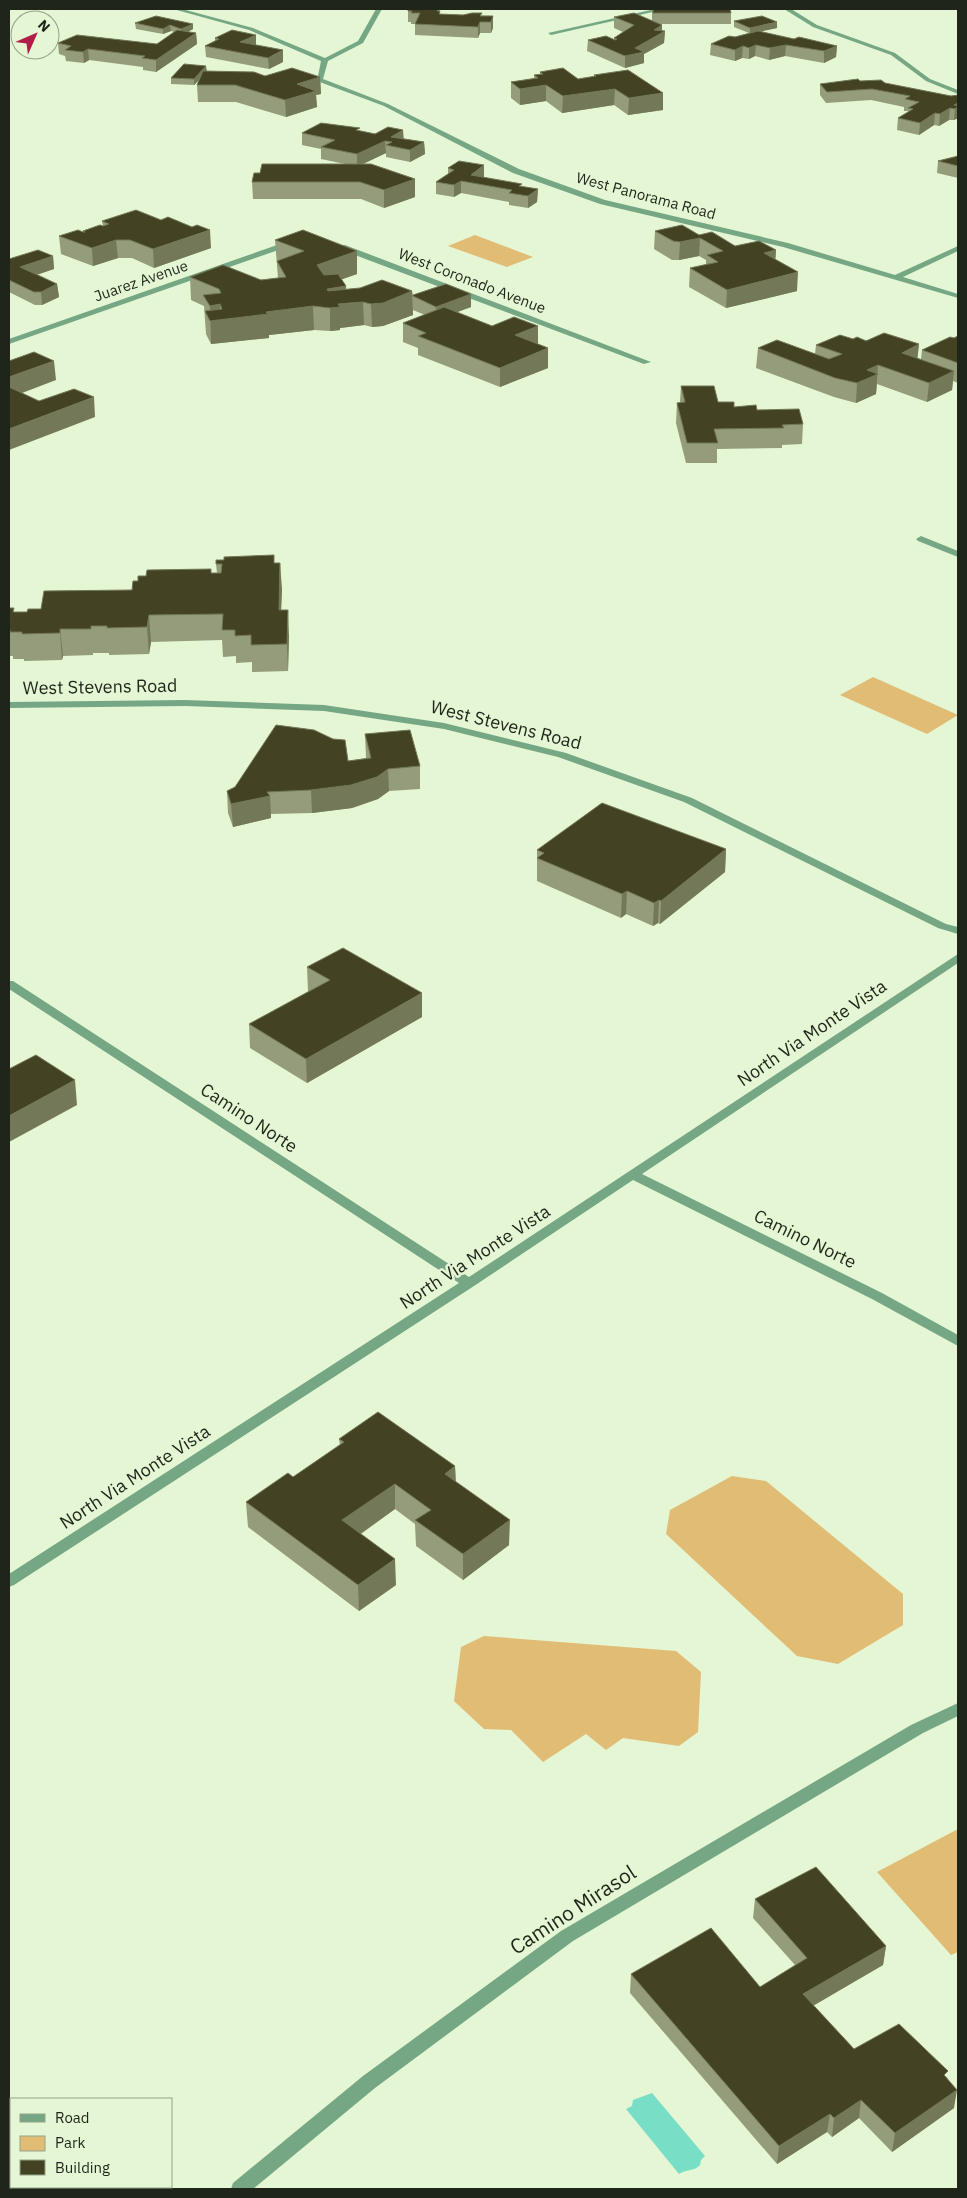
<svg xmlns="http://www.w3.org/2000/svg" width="967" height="2198" font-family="'IBM Plex Sans',sans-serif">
<rect width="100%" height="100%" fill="#e4f6d4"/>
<path fill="#e1bc75" d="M475,235l58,22 -26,10 -59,-21z
M873,677l85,38 -31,19 -87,-39z
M732,1476l34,5 137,113v31l-65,39 -41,-8 -131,-122 4,-24z
M484,1636l192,15 25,21 -3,60 -19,14 -56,-8 -17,12 -20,-16 -43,28 -32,-32 -27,-1 -30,-28 7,-54z
M958,1829v123l-7,3 -74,-83z"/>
<path fill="#78dec6" d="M652,2093l53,63 -4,4 -1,5c-7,7 -14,4 -21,9l-53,-65 6,-3 1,-6z"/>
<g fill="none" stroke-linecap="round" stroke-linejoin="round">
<path fill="#76a784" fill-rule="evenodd" d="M173,9h9l71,19 72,30 33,-17 18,-32h6l-19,34 -35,18 -5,18 65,25 131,65 86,31 183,43 107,32 63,-29v5l-55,26 55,17v4l-175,-51 -183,-43 -87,-31 -129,-67 -67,-25 4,-20 -72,-31z
M655,9h11l-115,26 -3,-2z
M784,9h7l26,16 78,28 35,26 28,11v4l-32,-13 -35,-26 -78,-28z
M280,244h13l4,2 -4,2h-9l-275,96v-5z
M339,245h6l306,117 -7,2 -305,-115z
M921,536l37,15v6l-40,-16 -2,-2z
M185,700l139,5 120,18 122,30 126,45 254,126 12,3v7l-20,-6 -254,-126 -126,-45 -114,-28 -120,-18 -139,-5 -176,2v-6z
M958,954v9l-316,211 240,119 76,42v11l-86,-47 -239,-119 -159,106 -460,299 -5,2v-13l450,-291 -450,-294v-8h4l456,296z
M958,1703v13l-35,17 -350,208 -198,147 -122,101h-22l2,-6 130,-107 198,-145 350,-206z"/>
</g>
<path fill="#949c7c" d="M439,9l1,5 53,2v12l-2,5h-11l-2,5 -63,-3v-11h-4v-2h-3v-11z
M652,9h78l1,4v11h-70l1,1v6h3l-1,12 -20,11v9l-19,5 -38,-17 1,-11 26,-1v-1l9,-6 -9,-4v-11l38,3z
M734,21l43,7 -17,3 34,8 43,7 -1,11 -12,6 -39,-7 -16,4 -14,-4 -6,3 -7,-1 -7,3 -25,-6 1,-11 38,-11 -15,-6z
M135,23l58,1v5l-5,3 8,1 1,11 -41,28 -13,-2v-3l-54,-7 -5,3 -18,-2 -1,-5 -6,-2 -1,-11 99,1 17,-12 -3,-1 -8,3 -27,-5z
M256,35v10l27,17 -14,7 -63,-12 -1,-11 10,-5v-3z
M207,71l58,5 55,1 1,17 -5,1 1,12 -31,10 -50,-15h-38l-1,-17 2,-5 -5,5 -23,-1v-6z
M540,72l38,7 16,-2v-2l69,18v17l-35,5 -14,-10 -52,8 -16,-12 -26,4 -9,-7v-16l23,-4v-3h6z
M860,81l25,2 66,13 7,-1v23l-4,2h-5l-10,6 -5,-1 -15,10 -22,-5 1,-12 10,-6v-1h-4v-4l-33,-7 -45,3 -6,-8v-11z
M360,131l64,11 1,12 -15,8 -24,-5v-4l-24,11 53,15v18l-31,11 -23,-9h-108l-1,-17 8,-9 85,-9 -24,-5v-10l-19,-4v-12z
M958,156v22l-21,-5 1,-12z
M448,168l74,19 16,2 -1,13 -9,6 -19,-3v-3l-48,-9 -7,4 -18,-3v-12l12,-8z
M102,221l109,27 -57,20 -22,-10h-14l-25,8 -32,-12 -2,-18 24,-4v-1l20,-5z
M655,231l44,4 36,11 41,4 -1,9 22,32 -71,17 -37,-21 1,-19 16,-4v-4l-7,-4 -20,4h-7l-18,-11z
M275,240l82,11v23l-16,5 5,10 66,2 1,4 58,-1v13l-14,5 35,14h46v18l10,4v20l-48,19 -82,-32v-7l-15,-6v-19l22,-8 -12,-5v5l-30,11 -11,1 -8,-2 -24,3v2l-10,1 -16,-1 -45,5v3l-58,6 -5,-10 -2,-28 -13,-6 -1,-23 71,3 17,-2z
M53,256l1,13 -17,5 20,10 2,13 -17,8h-7l-26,-13v-33z
M958,336v47l-5,-2 -1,9 -25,12 -50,-18 -1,10 -20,9 -22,-6 -78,-29 2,-20 57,6 1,-9 37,-6 66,5 -2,14 4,1 1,-9z
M681,386l37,16 16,5 23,3 46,14 -1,20 -20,1v3l-65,1v14h-31l-10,-40 1,-20 3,-1z
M274,563l8,26 -1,21 8,26 -1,35 -36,1v-10l-16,1v-7l-13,1 -1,-17 -71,2 -2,12 -40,1v-2h-16v2l-30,1 -1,4 -38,1v-2h-11v-3h-4v-48l5,4h13l14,-3 91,-19 79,-17h6l-1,-9z
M365,734l55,32v23l-31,2 -11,8 -26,9 -40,5 -41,1v4l-38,9 -5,-14 -1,-22 121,-30 18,-3z
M726,849l-1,23 -65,52 -2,-1 -5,3 -27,-12 -5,4 -84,-37v-31z
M307,967l115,50 -115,66 -57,-35 -1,-24 60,-33h-1z
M339,1439l116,27 1,16 53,63 -46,35 -47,-34 -1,-22 -20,-15 -34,25 35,51 -37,26 -111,-84 -2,-25 47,-25 47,-32z
M755,1899l131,47 -3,19 -70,40 41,44 93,28 7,31 -62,44 -33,-34 -27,19 -5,-5 -50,32 -147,-171 1,-19 129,13 35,-22 -42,-47z"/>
<path fill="#737858" d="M493,16v12l-2,5v-11z
M480,22v11l-2,5v-11z
M777,22v6l-27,6v-6z
M193,24v5l-12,6v-6z
M170,25l1,6 -8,3v-5z
M662,25v8l3,-2 -1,12 -20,11v9l-19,5v-12l10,-8 19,-18z
M196,33l1,11 -41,28v-12z
M256,35v11l-16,-4z
M756,45l-1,11 -6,3v-11z
M786,45l-1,11 -16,4 1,-12z
M743,46l-1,12 -7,3v-11z
M837,46l-1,11 -12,6v-12z
M88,49l1,11 -5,3 -1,-11z
M283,50v12l-14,7 -1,-11z
M206,66l1,6 -13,13v-6z
M320,77l1,17 -5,1 1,12 -31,10 -1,-17 12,-16z
M546,85v16l-26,4v-16z
M615,89l-1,16 -52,8 1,-17z
M663,93v17l-35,5 1,-17z
M958,103v15l-4,2 1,-11 -1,-4z
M950,108l-1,12 -10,6 1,-12z
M935,113l-1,12 -15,10 1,-12z
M403,130l1,12 -13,-5z
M385,141l1,12 -29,14v-13z
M424,142l1,12 -15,8v-12z
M484,165v13l-13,-3z
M415,179v18l-31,11v-18z
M461,181v12l-7,4v-12z
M538,189l-1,13 -9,6v-12z
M210,230l1,18 -57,20 -1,-19z
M700,238l-1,18 -20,4 1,-18z
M116,240l2,18 -25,8 -1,-18z
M776,250l-1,18 -11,-15z
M357,251v23l-39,14 -1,-23z
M53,256l1,13 -32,11 -2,-13z
M798,272l-1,19 -71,17 1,-18z
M57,284l2,13 -17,8 -1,-13z
M346,286l1,18 16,-2 1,23 -24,3v2l-10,1v-23l-3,-19z
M412,291l1,24 -30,11 -11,1 -1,-23z
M471,294v13l-35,13v-13z
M220,304v16l46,-8 47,-6 1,24 -45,5v3l-58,6 -1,-38z
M538,326v19l-23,-10z
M919,344l-2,19 -15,-10z
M548,348v20l-48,19v-19z
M54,361l2,19 -47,18v-21z
M878,365l-2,29 -20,9 1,-20 10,-13z
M954,371l-2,19 -25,12 2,-19z
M94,397l1,20 -86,33v-21z
M280,563l2,26 -2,47 -1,-26z
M288,610l1,26 -1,35 -1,-27z
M149,615l2,27 -2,12 -2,-27z
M60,629l3,27 -1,4 -2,-27z
M388,769l1,22 -11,8 -26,9 -40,5 -1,-23z
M270,796l1,22 -38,9 -2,-23z
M726,849l-1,23 -65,52 1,-23z
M627,891l-1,23 -5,4 1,-24z
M659,900l-1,23 -5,3 1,-23z
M422,993v24l-115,66 -1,-24z
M75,1080l2,25 -68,37v-26z
M455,1466l1,26 -11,-18z
M395,1484v25l-52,37 -1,-26z
M510,1520l-1,25 -46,35v-26z
M395,1559l1,26 -37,26 -1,-26z
M886,1946l-3,19 -82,48 2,-19z
M957,2090l-3,18 -62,44 3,-19z
M861,2100l-2,18 -27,19 2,-19z
M830,2114l-3,18 -50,32 2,-18z"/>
<path fill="#434223" stroke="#737858" d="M408,9h30l-1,2h3l-1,3 24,1 9,-2h10l-2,3h13l-2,6h-11l-2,5 -63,-3 5,-11h-9l1,-2h-4z
M653,9h77l1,4h-78z
M634,13l28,12 -8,5 11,1 -30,17 9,4 -19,4 -37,-16 18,-4 9,4 2,-1 -3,-1 20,-13 -20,-8z
M156,16l37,8 -12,5 -11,-4 -7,4 -28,-6z
M762,16l15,6 -27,6 -16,-7z
M177,30l19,3 -40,27 -14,-2 3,-2 -57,-7 -5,3 -18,-2 6,-4 -13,-3 19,-8 80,9z
M232,30l24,5 -16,7 43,8 -15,8 -63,-12 14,-7 -4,-1z
M758,31l36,8 5,-2 38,9 -13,5 -38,-6 -16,3 -14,-3 -7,3 -6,-2 -8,4 -24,-6 18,-8 6,1z
M184,64l22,2 -12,13 -23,-1z
M292,68l28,9 -23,7 19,7 -31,9 -50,-15h-38l6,-14 51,1 11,4z
M563,68l15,11 18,-3 -2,-1 34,-5 35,23 -34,5 -14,-9 -52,7 -17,-11 -26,4 -9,-7 27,-4 -4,-3 9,-1 -3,-2z
M858,79l2,2 21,-1 4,3 66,13 7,-1v8l-4,2 4,1 -3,3 -5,-1 -10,6 -5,-1 -15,10 -22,-5 15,-9 -5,-1 11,-6 -14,-3 5,-3 -38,-7 -45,3 -7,-8z
M321,123l39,5 -4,2 19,4 13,-7 15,3 -12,7 33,5 -14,8 -24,-5 6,-3 -7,-1 -28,13 -36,-7 14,-7 -33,-7z
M958,156v10l-20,-5z
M459,161l25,4 -13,10 51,9 -3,2 19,3 -10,7 -19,-3 3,-3 -51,-9 -7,4 -18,-3 18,-12 -6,-2z
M262,164h109l44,15 -31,11 -24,-8h-108l2,-9h6z
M136,210l25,10 7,-3 24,10 5,-2 13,5 -57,19 -23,-9h-14l-24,8 -33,-12 19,-6 5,2h2l-2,-1 17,-6 3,1 6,-2 -7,-3z
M682,225l17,10 13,-3 23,14 24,-5 17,9 -12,3 34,19 -71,18 -37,-22 28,-6 -11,-7 16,-4 -23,-13 -20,4 -7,-1 -18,-10z
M303,230l54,21 -40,14 7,10 14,-1 8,12 -19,3 1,2 32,-3 22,-8 30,11 -29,12 -12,1 -8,-2 -25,2 2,3 -10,1 -17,-2 -47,6 2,2 -58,7 -5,-10 17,-2 -2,-5 -10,2 -7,-11 18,-2 -2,-4 -29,-12 33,-12 38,15 25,-3 -9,-16 27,-10 -29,-11z
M38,250l15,6 -33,11 37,17 -16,8h-7l-25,-12v-21z
M446,284l25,10 -35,13 -23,-11v-1z
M444,307l48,19 22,-9 24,9 -23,9 33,13 -48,20 -82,-32 8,-3 -23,-10z
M884,333l35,11 -17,9 52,18 -25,12 -51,-18 -11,5 11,4 -21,9 -22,-5 -77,-30 19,-8 52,19 13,-5 -26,-9 24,-10 13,4 4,-2 9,4z
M958,336v27l-36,-13 28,-13 4,1z
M34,352l20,9 -45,16v-16z
M681,386h33l4,16h16v5l22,-2 1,5 42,-1 4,15 -21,1 2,3 -70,1 4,14h-31l-10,-40 8,-1z
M9,387l30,14 35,-12 20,8 -85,32z
M274,555v8h6l-1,47h9l-1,34 -36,1v-10l-16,1v-6h-13l1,-16 -74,1 -2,12 -40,1v-2h-16v3h-31v4l-38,1v-2h-12v-3h-1v-21h5l-1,4h14l1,-3h13l3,-18 88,-1 1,-9h5v-5h8l1,-6 64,-1v4h10l1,-9h-6v-4h8v-3z
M276,725l38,5 19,9 12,1 3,21 23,-3 -6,-24 45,-4 10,36 -32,3 -11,8 -26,8 -40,5 -44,2 3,4 -39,8 -4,-13 8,-4z
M602,803l124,46 -65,52 -2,-1 -5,3 -27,-12 -5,3 -85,-36 7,-5 -7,-3z
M343,948l79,45 -116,66 -57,-35 81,-44 -23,-13z
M36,1055l39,25 -66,36v-47z
M378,1412l77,54 -10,8 65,46 -47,34 -48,-34 16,-10 -36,-26 -53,36 53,39 -37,26 -112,-83 42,-29 5,4 51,-35 -5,-3z
M816,1867l70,79 -83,48 51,55 45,-25 49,47 -4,4 13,15 -62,43 -34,-33 -27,18 -4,-4 -51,32 -148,-172 80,-46 49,59 47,-29 -52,-59z"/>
<g text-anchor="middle" stroke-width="5" stroke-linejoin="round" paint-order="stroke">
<g font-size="15" fill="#1f2519" stroke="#e4f6d4">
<text transform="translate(646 196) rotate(15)" y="5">West Panorama Road</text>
<text transform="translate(141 281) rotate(-19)" y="5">Juarez Avenue</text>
<text transform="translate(472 281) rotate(21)" y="5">West Coronado Avenue</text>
</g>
<g font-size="18" fill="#1f2519" stroke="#e4f6d4">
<text transform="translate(100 687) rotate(-1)" y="6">West Stevens Road</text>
<text transform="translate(506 725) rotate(14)" y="6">West Stevens Road</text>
<text transform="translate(812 1033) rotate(-34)" y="6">North Via Monte Vista</text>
<text transform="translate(249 1118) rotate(33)" y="6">Camino Norte</text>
<text transform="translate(805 1239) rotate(26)" y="6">Camino Norte</text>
<text transform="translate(475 1257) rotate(-33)" y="6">North Via Monte Vista</text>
<text transform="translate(135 1477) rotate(-33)" y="6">North Via Monte Vista</text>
</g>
<g font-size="21" fill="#1f2519" stroke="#e4f6d4">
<text transform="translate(573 1910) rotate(-33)" y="7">Camino Mirasol</text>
</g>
</g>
<rect width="967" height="2198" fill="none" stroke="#1f2519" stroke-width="20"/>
<rect x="10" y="2098" width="162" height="90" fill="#e4f6d4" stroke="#95a289"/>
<rect x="20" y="2114" width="25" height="8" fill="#76a784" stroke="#95a289"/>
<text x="55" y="2123" font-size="15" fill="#1f2519">Road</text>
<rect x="20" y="2136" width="25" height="15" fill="#e1bc75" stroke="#95a289"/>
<text x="55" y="2148" font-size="15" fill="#1f2519">Park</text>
<rect x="20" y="2160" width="25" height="15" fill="#434223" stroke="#95a289"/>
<text x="55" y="2173" font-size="15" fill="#1f2519">Building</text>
<g transform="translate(35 35) rotate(45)"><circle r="24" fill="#e4f6d4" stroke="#95a289"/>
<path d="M0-4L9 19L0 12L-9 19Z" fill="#b11e45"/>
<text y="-8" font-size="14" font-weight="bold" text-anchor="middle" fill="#1f2519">N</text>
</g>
</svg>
